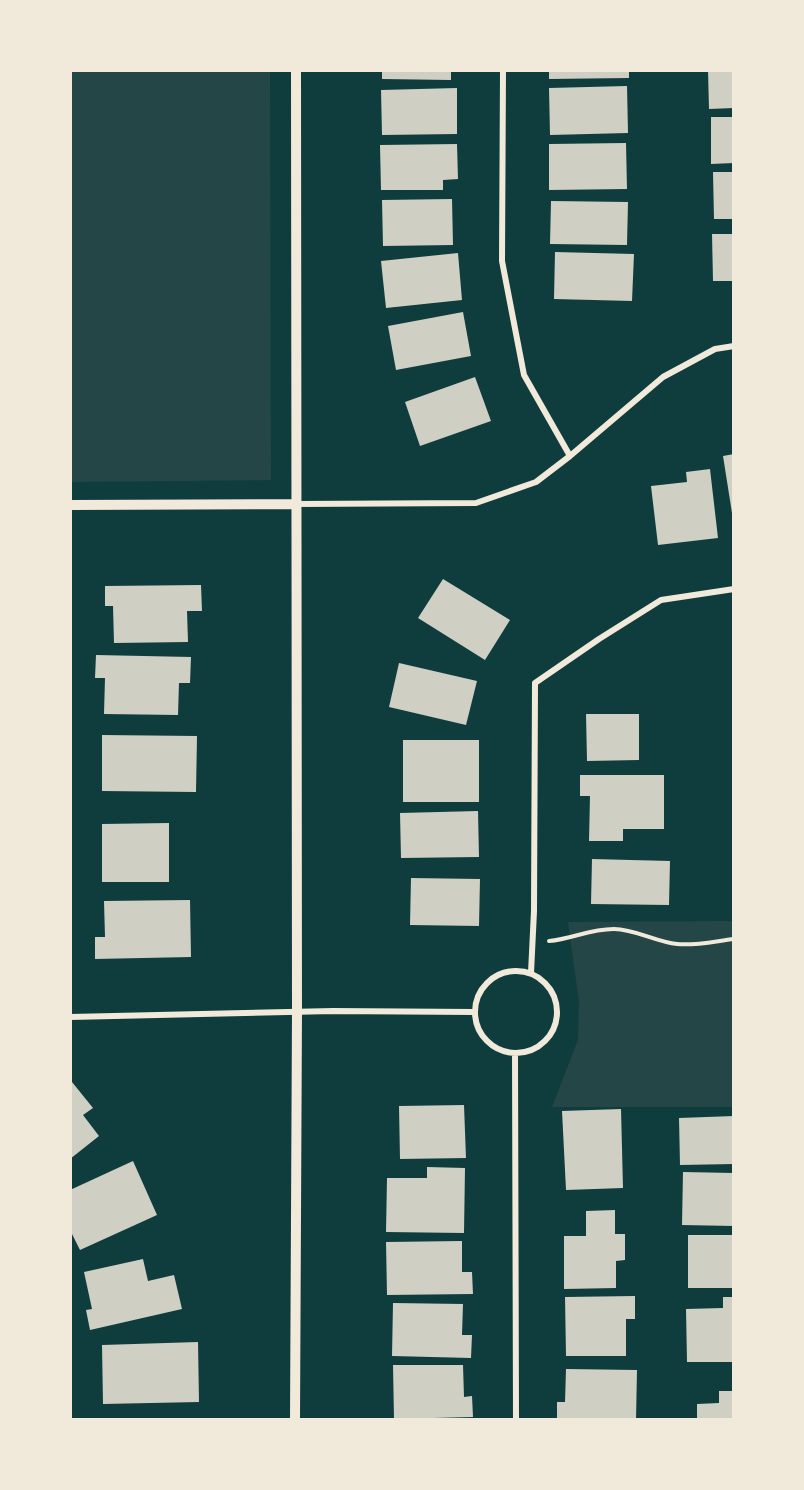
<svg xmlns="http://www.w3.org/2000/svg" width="804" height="1490" font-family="Spectral,serif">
<rect width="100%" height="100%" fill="#0f3d3e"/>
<path fill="#244646" d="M70,71h200l1,409 -200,2z
M733,921v186h-181l26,-67 1,-38 -11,-80z"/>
<path fill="#cfcfc3" d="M382,70h69v10l-69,-1z
M549,70h80v8l-80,1z
M708,70h26v38l-25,1z
M627,86l1,47 -78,2 -1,-47z
M457,88v46l-75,1 -1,-45z
M711,117h23v46l-23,1z
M626,143l1,46 -78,1v-46z
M457,144l1,35 -15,1v10h-62l-1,-45z
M713,172h21v47h-20z
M452,199l1,46 -70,1 -1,-46z
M551,201l77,1 -1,43 -77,-1z
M712,234h22v47h-21z
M555,252l79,2 -2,47 -78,-2z
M458,253l4,47 -76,8 -5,-47z
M463,312l8,44 -75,14 -8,-44z
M475,377l16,44 -71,25 -15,-44z
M734,454v59h-2l-9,-57z
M710,469l8,69 -60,7 -7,-59 36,-4 -1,-10z
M443,579l67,41 -25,40 -67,-42z
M201,585l1,26h-15l1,31 -74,1 -1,-37h-8v-20z
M96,655l95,2 -1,26h-11l-1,32 -74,-1 1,-36h-10z
M399,663l78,18 -11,44 -77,-18z
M586,714h53v46l-52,1z
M102,735l95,1 -1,56 -94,-1z
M403,740h76v62h-76z
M580,775h84v54h-41v12h-34l1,-45h-10z
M478,811l1,46 -78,1 -1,-45z
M169,823v59h-67v-58z
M592,859l78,2 -1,44 -78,-1z
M411,878l69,1 -1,47 -69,-1z
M190,900l1,57 -96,2v-22h10l-1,-36z
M72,1082l21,26 -10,7 16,21 -29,23z
M464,1105l2,53 -66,1 -1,-53z
M621,1109l2,79 -57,2 -4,-79z
M734,1116v48l-54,1 -1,-47z
M133,1161l24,54 -77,35 -10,-20v-40z
M427,1167l38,1 -1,65 -78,-1 1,-54h40z
M683,1172l51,1v53l-52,-1z
M615,1210v24h10v26l-9,1v27l-52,1v-53h22v-25z
M688,1235h46v53h-46z
M462,1241v31h10l1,22 -86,1 -1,-53z
M143,1259l5,22 26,-6 8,34 -92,21 -4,-20 6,-1 -8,-37z
M635,1296v23h-9v37h-60l-1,-59z
M723,1297h11v65h-47l-1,-53 37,-1z
M393,1303l70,1 -1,31h10l-1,23 -79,-2z
M198,1342l1,60 -96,2 -1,-59z
M393,1365h70l1,32 8,-1 1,21 -79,2z
M566,1369l71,1 -1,50h-79v-18h8z
M719,1391h15v29h-37v-16l22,-1z"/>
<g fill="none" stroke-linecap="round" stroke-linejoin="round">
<path stroke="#f1e9da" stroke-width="4" d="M549,941c23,-2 40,-12 65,-12 21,0 42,13 63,15 18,2 39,-3 57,-5"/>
<path stroke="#f1e9da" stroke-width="6" d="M503,70l-1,191 22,114 46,81
M296,504l180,-1 60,-21 34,-26 93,-79 52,-28 19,-3
M475 1012a41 41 0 1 1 82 0a41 41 0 1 1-82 0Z
M531,973l3,-62 1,-228 64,-44 62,-39 73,-11
M70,1017l263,-6 141,1
M515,1054l1,366"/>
<path stroke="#f1e9da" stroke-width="10" d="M70,505l226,-1
M295,1420l2,-409 -1,-941"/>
</g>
<rect width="804" height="1490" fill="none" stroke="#f1e9da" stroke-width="144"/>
</svg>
